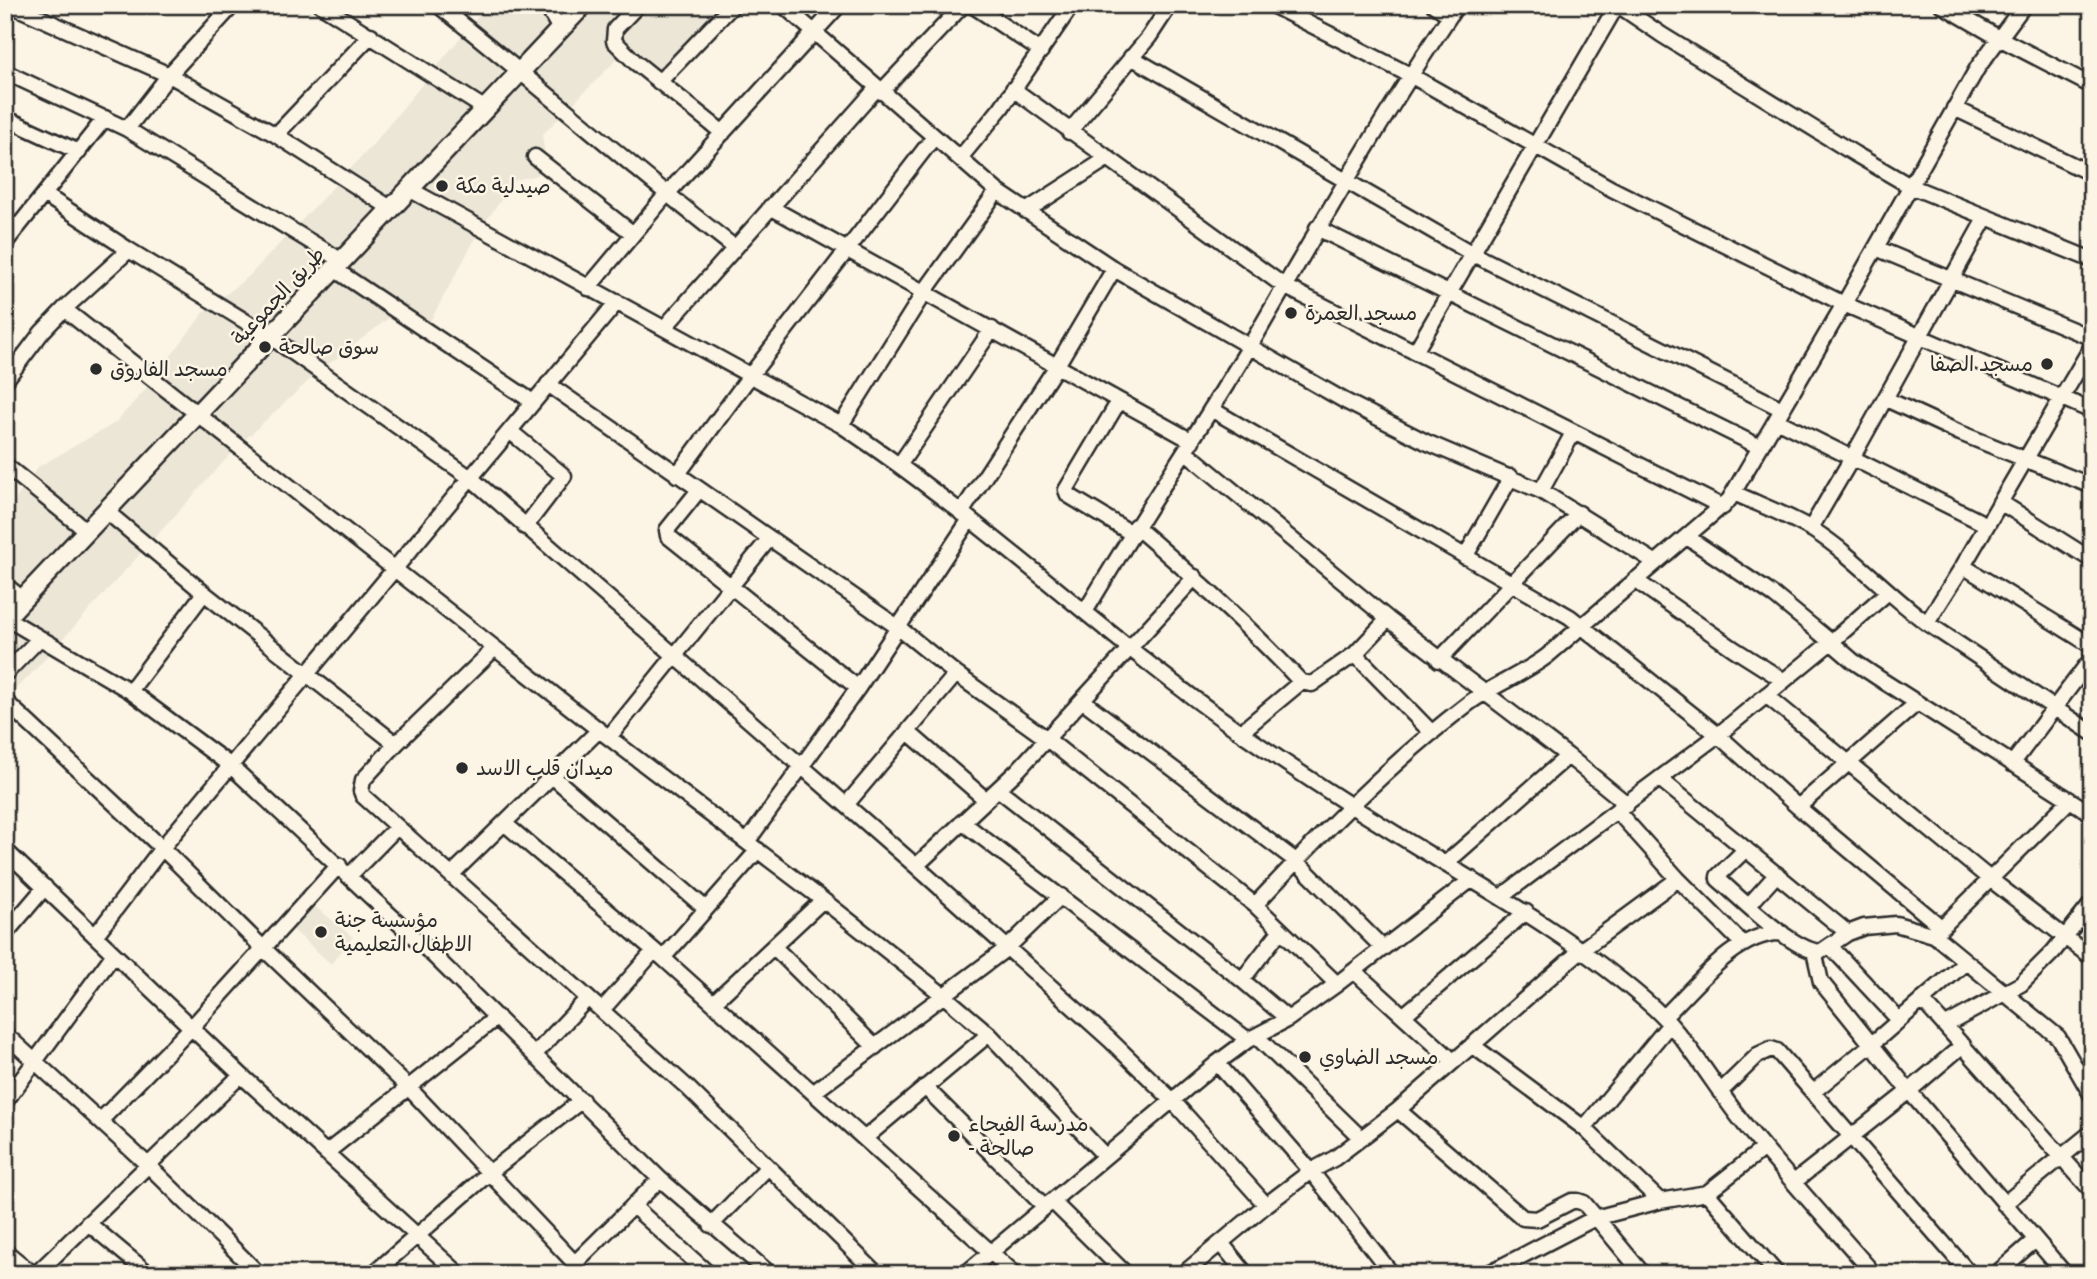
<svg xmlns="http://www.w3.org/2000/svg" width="2097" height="1279" font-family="Dekko,'Playpen Sans Arabic',sans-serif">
<rect width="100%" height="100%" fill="#fcf5e5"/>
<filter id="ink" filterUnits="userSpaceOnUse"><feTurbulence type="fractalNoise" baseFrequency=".0143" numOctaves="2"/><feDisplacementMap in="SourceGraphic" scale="14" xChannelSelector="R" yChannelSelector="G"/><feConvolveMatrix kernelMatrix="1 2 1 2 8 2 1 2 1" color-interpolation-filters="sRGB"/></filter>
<g filter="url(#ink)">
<path fill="#ece6d7" d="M487,5h245l-73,77 -36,-29 -81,82 3,19 -7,21 -23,5 -34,48 -54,99 46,30 -7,11 -77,-50 -73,56 -78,72 -204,225 -29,28v-185l33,-47 77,-44 29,-32 61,-80 44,-35 121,-128z
M312,904l41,33 -22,27 -41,-37z"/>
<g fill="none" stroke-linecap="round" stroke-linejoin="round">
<defs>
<path id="minor" d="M11,5l158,70 107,60 116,74
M321,5l163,103
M438,5c100,79 195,164 296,242
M546,5l14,24
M638,5l-23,24 -1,12 21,21 88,71
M783,5l214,186 117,78 231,132 81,41 115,49 114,71
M972,5l69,46
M1272,5l138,70 202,114 232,115 248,107
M1434,5l16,10
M1618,5l44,30 193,119 55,32 182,74
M1942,5l57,33 93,48
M1131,57l342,197 309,155
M5,72l122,57 215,132
M659,82l74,-77
M1013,89l271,197 439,221
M881,92l82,-87
M1954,108l138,66
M5,118l74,34
M127,129l42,-54 64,-70
M1069,132l80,-95 21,-32
M276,135l95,-100
M535,157l97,76
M960,158l41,-50 71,-103
M409,189l432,236c141,93 264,212 402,309 65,45 132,88 199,128 74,44 148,89 212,146 34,31 58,75 87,112 42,53 89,103 133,154
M45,195l84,55 142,87 201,142 444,387 194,174 62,60 94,105
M770,207l422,234
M1026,211l82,-53
M5,221l13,6
M1317,228l443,219
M5,243l100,-125
M1876,248l216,90
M334,269l199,133
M588,288l78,-93 173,-190
M64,309l535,421 224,170 120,95 46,39 116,122
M664,328l213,-240
M1415,352l202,-347
M5,381l37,-49 22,-23 65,-59
M548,384l351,244 57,46 91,65 208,166 82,79
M1886,399l74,34 132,53
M1119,401l-53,89 2,5 63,38
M1211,409l359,208 148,118 80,72 143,120
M1776,420l211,105
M841,425l84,-134 72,-100
M511,432l53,44 -39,51
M1185,451l203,168 180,137 59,48
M900,464l92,-135
M5,465l82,66
M677,475l73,-99 184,-239
M699,490l-32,40 1,6 190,152
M1541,491l32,-58
M1734,493c26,12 54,22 79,37 41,26 74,64 114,93l165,110
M2000,502l92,58
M106,511l98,82 192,151
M961,513l95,-146 58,-98
M1135,526c58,50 114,100 166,156
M1811,528l41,-70 134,-241
M1687,537l88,59 56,46 57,-50
M1465,557l46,-80
M1963,566l129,80
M1635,580l99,69 49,31
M5,585l19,15
M1085,612c53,-90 111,-176 165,-266 67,-115 132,-230 207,-341
M6,618l124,73 101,75 204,191 225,222 110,95
M1927,623l36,-57 129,-220
M495,648l-99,96 -33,36 -2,11 2,5 325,292 189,186
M1355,654l77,79
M1439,660l140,-147
M5,674l35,-36
M130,691l74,-98
M1766,695l224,184 102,79
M5,701l157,147 100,99 146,140 177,187
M1083,701l213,160 87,87
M908,732l77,67
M1241,732l60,-50 11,2 43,-30 33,-35
M609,737l160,-198
M2012,764l80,-106
M552,776l154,133
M1660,779l188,154
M998,789l244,191 46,39
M846,805l110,-131
M1798,807l119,-104
M1617,811l61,68 64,64
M962,822l286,218
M504,823l159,135 352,316
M747,842l111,-154 112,-169
M1746,849l-28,27v3c22,19 74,71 102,73l28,-19 16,-6 32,-3 38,11 124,102 34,59
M5,850l236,225 218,199
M1445,864l123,-108
M916,866l102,-96 177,-193
M452,874l147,-144
M349,876l48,-49
M1502,896l216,-161 113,-93 22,19 30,20 209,133
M1255,905c66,-71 136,-143 214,-202 24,-18 53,-28 78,-47l182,-156 115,-196 134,-237 46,-62
M1749,905l28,-31
M5,934l40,-47
M1935,934l135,-134
M95,936l67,-88 455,-546
M1830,946l69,74
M774,947l101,100
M1814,951l7,31 88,109 156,183
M663,958l95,-108
M1354,971l99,90
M1242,980l38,-49
M1922,1000l170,191
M713,1003l110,-103
M602,1010l52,-59
M1404,1015l122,-103
M1664,1017c30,-29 73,-86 118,-84
M1946,1025l75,-41 32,-32 39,-49
M5,1034l143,131 111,109
M1256,1036l105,102
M1472,1045l112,83 76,73
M535,1054l53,-56
M1217,1063l94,108 81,103
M925,1087l120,120
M814,1092l192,-143 55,-53
M1720,1092l38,-37 13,-6 6,2 193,223
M1813,1092l59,-48 94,-82
M5,1102l109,-148
M1398,1110l125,108 14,1 35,-18h6l6,2 59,71
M101,1120l90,-92 148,-163
M1584,1128l86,-104
M865,1138l124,-104
M326,1153l171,-136
M1794,1182l115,-91 54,-46
M1707,1193l70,81
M1052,1201l74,73
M2004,1204l88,-72
M633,1206l76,68
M88,1223l61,51
M711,1225l56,-57
M1221,1243l25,31
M5,1251l28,23
M574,1264l86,-85
M36,1274l205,-199
M373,1274l116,-101 93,-73
M965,1274l252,-211 31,-23 40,-21 49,-35 135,-105
M1183,1274l83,-69 45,-34 24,-13 63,-48 182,-159 98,-72
M1487,1274l108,-56 65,-17 47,-8 57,-45
M1996,1274l39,-34"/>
<path id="major" d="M5,618l578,-613"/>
</defs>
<use href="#minor" stroke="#2b2b2b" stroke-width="19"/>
<use href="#major" stroke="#2b2b2b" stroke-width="23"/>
<use href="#minor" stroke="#fcf5e5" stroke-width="14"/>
<use href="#major" stroke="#fcf5e5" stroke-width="18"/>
</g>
</g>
<g fill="#2b2b2b" stroke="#fcf5e5" stroke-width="2.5">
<circle cx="442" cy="186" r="7"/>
<circle cx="1291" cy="313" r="7"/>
<circle cx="265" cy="347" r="7"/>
<circle cx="2047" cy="364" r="7"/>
<circle cx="96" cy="369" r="7"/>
<circle cx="462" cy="768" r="7"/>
<circle cx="321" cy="932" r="7"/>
<circle cx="1305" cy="1057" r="7"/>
<circle cx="954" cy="1136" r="7"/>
</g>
<g text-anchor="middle" stroke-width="5" stroke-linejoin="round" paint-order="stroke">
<g font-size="21" fill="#2b2b2b" stroke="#fcf5e5" text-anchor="start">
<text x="456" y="193">صيدلية مكة</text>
<text x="1305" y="320">مسجد العمرة</text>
<text x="279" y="354">سوق صالحة</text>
<text x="2033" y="371" text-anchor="end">مسجد الصفا</text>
<text x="110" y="376">مسجد الفاروق</text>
<text x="476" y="775">ميدان قلب الاسد</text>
<text x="335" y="927">مؤسسة جنة<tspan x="335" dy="24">الاطفال التعليمية</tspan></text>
<text x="1319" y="1064">مسجد الضاوي</text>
<text x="968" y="1131">مدرسة الفيحاء<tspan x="968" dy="24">- صالحة</tspan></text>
</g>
<g font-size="21" fill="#2b2b2b" stroke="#fcf5e5">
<text transform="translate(278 296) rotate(-47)" y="7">طريق الجموعية</text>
</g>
</g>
<rect width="2097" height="1279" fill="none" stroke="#fcf5e5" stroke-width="28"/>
<rect x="14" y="14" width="2069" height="1251" fill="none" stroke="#2b2b2b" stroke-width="2.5" filter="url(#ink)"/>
</svg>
